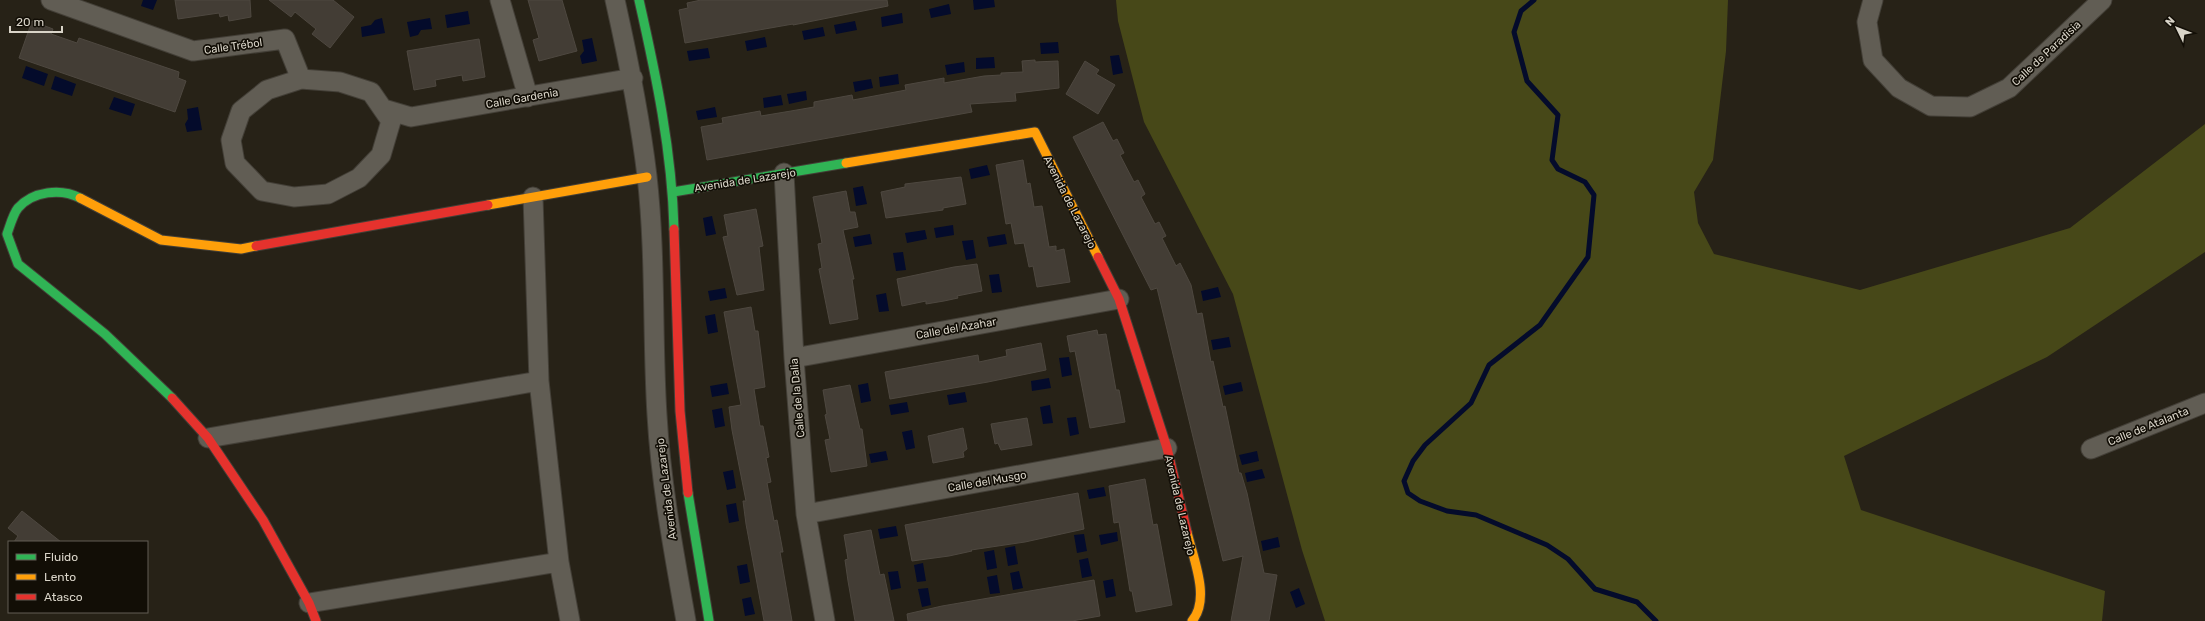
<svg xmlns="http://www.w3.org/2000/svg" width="2205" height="621" font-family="Rubik,sans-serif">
<rect width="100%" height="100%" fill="#272217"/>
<path fill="#474818" d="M1116,0h612l-2,51 -13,109 -19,32 4,31 16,31 146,36 210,-62 135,-104v128l-158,105 -203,99 17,54 244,81 -3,30h-777l-23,-71 -69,-256 -89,-172 -26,-101z"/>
<path fill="#040b2b" d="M143,0h14l-4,10 -12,-4z
M973,0h21l1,7 -21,3z
M949,4l2,10 -20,4 -2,-9z
M468,11l2,13 -23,4 -2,-13z
M902,13l1,10 -21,4 -1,-10z
M382,18l3,15 -23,4 -1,-10 10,-2 4,-5z
M430,18l2,11 -11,1 -3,5 -8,2 -3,-15z
M855,21l2,9 -21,4 -2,-9z
M823,27l2,9 -21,4 -2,-9z
M765,37l2,10 -20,4 -2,-10z
M592,38l5,23 -15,3 -2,-8 4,-5 -2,-11z
M1058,42l1,11 -18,1 -1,-11z
M708,48l2,10 -21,3 -2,-10z
M1119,55l4,18 -10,2 -3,-19z
M994,57l1,11 -19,1v-11z
M964,62l1,10 -18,3 -2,-10z
M26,66l22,8 -4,12 -22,-8z
M898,74l1,10 -19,3 -1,-10z
M55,76l21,8 -4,12 -21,-7z
M871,79l2,9 -18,4 -2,-10z
M806,91l1,9 -18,4 -2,-10z
M781,95l2,10 -19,3 -1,-10z
M114,97l21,7 -4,12 -22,-7z
M198,107l4,23 -15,2 -2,-8 3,-5 -1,-10z
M715,107l2,10 -19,3 -2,-9z
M987,165l3,10 -19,4 -2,-10z
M863,186l4,18 -11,2 -3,-18z
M712,216l4,18 -10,2 -3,-18z
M953,225l1,10 -18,3 -2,-10z
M925,230l2,9 -20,4 -2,-10z
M870,234l2,10 -17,3 -2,-10z
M1005,234l2,10 -18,3 -2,-10z
M973,240l3,18 -10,2 -4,-19z
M903,252l3,18 -10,1 -3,-18z
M999,274l3,18 -10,1 -3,-18z
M1218,287l3,10 -18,4 -2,-10z
M725,288l2,10 -17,3 -2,-10z
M886,293l3,18 -10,1 -3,-17z
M715,314l3,18 -10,2 -3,-18z
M1229,337l2,10 -18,3 -2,-10z
M1069,357l3,18 -10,2 -3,-19z
M1049,378l2,10 -19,3 -1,-10z
M1241,382l2,9 -18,4 -2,-9z
M727,383l2,11 -17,3 -2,-11z
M868,383l3,18 -10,2 -3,-18z
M965,392l2,10 -18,3 -2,-10z
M907,402l2,10 -18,3 -2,-10z
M1050,405l3,18 -10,1 -3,-17z
M722,408l3,18 -10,2 -3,-18z
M1076,417l3,17 -9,2 -3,-18z
M912,430l3,18 -9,2 -4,-18z
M886,451l2,9 -17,3 -2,-9z
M1257,451l2,10 -17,4 -3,-10z
M1262,469l3,9 -18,4 -2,-9z
M733,470l3,18 -9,2 -4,-18z
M1104,487l2,9 -17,3 -2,-9z
M736,503l3,18 -10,2 -3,-18z
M896,526l2,10 -18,3 -2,-10z
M1117,532l1,9 -17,4 -2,-10z
M1084,534l3,17 -10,2 -3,-18z
M1278,537l2,10 -17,4 -2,-10z
M1015,546l3,18 -10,2 -3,-18z
M994,550l3,18 -10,2 -3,-18z
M1088,558l4,18 -10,2 -3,-18z
M923,563l3,18 -9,1 -3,-17z
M747,564l3,18 -10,2 -3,-18z
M898,571l3,17 -10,2 -3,-18z
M1019,571l4,17 -10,2 -3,-17z
M997,575l3,18 -10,1 -3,-17z
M1113,579l3,17 -10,2 -3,-17z
M928,588l3,17 -9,2 -4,-18z
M1299,588l6,16 -9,4 -6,-16z
M751,597l4,17 -10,2 -3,-17z"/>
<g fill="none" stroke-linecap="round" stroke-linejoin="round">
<path stroke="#040b2b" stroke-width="5" d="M1534,0l-13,11 -7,21 13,49 31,34 -6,45 6,9 27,13 9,13 -6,62 -48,68 -51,40 -18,38 -46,42 -12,16 -9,20 4,12 12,8 27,10 29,4 71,30 21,14 27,30 42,13 19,19"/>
</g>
<path fill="#433d35" stroke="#4e4840" d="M175,0h75l1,17 -22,4 -1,-6 -8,2 -1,-4 -41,6z
M269,0h64l21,17 -24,31 -18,-14 4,-5 -21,-17 -4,5z
M528,0h34l15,51 -38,10 -6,-21 6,-2z
M701,0h186l1,6 -95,19v-1l-108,19 -6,-33 9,-2 -1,-5z
M32,21l21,8 -2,5 26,9 2,-5 100,34 -1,6 8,3 -11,31 -156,-54z
M479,39l6,38 -22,4 -1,-6 -27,5 1,6 -22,4 -7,-39z
M1035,60v2l23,-1 1,27 -44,5 1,8 -46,3 2,8 -265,48 -6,-33 22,-4 -1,-5 38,-7 1,5 30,-5 23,-4v-5l38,-7 1,5 53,-10 -1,-5 39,-7v5l40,-7 17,-1v-2l22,-1 -1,-11z
M1085,61l14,9 -3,4 19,11 -17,29 -32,-20z
M1103,122l10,19 4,-2 7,14 -4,2 14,27 4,-2 7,14 -4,3 14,27 4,-2 7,14 -4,2 14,28 4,-3 11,22 6,29 5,-1 9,49 2,-1 10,46 2,-1 14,67h2l6,20 17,80 13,2 -8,46h-38l12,-65 -20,5 -66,-273 -6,2 -78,-153z
M1023,160l4,24 3,-1 4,24 8,-1 7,41 7,-1v5l8,-2 6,33 -33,5 -4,-21 -4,1 -5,-24 -9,1 -4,-21 -5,1 -10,-59z
M961,177l5,27 -23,4v2l-57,8 -5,-26 24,-5v-3z
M846,191l4,21h5l3,15 -15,3 11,49h-2l6,40 -28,5 -11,-55 3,-1 -4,-24 4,-1 -9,-46z
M756,209l7,37 -4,1 5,43 -27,5 -14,-58 5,-1 -4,-21z
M977,264l5,27 -25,5 1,2 -14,3 -18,3v-3l-24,5 -5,-27 57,-12z
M751,307l4,24h3l7,56 -11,2 6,37h3l6,31 -3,1 5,24 -4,1 7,38 3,-1 6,32h-3l12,69h-28l-18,-97 -3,-23h3l-14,-71 -3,-23 12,-2 -17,-93z
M1097,330l1,5 8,-1 10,56h3l6,32 -35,6 -15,-77 -5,1 -3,-16z
M1041,343l5,27 -58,12 -98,17 -5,-27 93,-17 1,7 28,-6 -1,-6z
M850,385l10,44h2l5,37 -36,6 -6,-32 5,-1 -5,-24 2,-1 -4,-24z
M1027,418l5,27 -31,5 -3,-7 -3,1 -4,-20z
M963,428l4,21 -4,3 1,5 -31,6 -5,-27z
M1145,479l8,46 4,-1 15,81 -36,7 -4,-21h-2l-11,-69 -5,1 -5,-37z
M1078,493l6,36 -59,13 -54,8 1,1 -23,5 -37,5 -7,-36z
M22,511l39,31h-47l4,-6 -10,-8z
M871,530l9,45 4,-1 10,47h-39l-7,-40 -3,-21 3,-1 -4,-24z
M1094,580l6,36 -28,5h-164l-1,-7 35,-8z"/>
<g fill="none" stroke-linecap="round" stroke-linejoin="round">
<defs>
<path id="street" d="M51,0l142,51 92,-12 16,40
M500,0l28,97
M615,0c13,58 25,117 32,176 9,80 5,160 10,239 4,70 17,138 29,206
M1873,0l-6,22 6,38 26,28 32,18 39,1 39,-19 93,-88
M301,79l39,3 31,10 20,29 -10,34 -22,23 -31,16 -34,3 -32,-6 -27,-28 -4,-23 10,-29 26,-21z
M384,109l27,8 222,-39
M784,173l10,185 12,156 19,107
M533,197l6,184 20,181 11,59
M794,358l325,-59
M208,438l331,-57
M2091,449l114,-46
M806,514l361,-66
M309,603l250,-41"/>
<path id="fast" d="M639,0c17,75 33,151 35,229
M673,192l173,-29
M80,198c-19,-10 -47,-7 -62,10 -5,6 -8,18 -11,26l11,30 87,70 67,64
M688,493l21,128"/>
<path id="slow" d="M846,163l189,-31 63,125
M80,198l81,42 80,9 15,-3
M488,205l159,-28
M1187,532c6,26 24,67 5,89"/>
<path id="jam" d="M674,229l6,182 8,82
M256,246l232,-41
M1098,257l21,42 48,149 20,84
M172,398l36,40 55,82 46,83 7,18"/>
</defs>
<use href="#street" stroke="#433f37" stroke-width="21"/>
<use href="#fast" stroke="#433f37" stroke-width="11"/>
<use href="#slow" stroke="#433f37" stroke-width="11"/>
<use href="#jam" stroke="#433f37" stroke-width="11"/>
<use href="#street" stroke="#615d54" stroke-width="19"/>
<use href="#fast" stroke="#30b455" stroke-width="9"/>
<use href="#slow" stroke="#ff9f0a" stroke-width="9"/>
<use href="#jam" stroke="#e5322d" stroke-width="9"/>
</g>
<g text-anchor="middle" stroke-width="3.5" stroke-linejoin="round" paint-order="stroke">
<g font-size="11" fill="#d9d4c8" stroke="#120e06">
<text transform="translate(233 46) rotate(-8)" y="4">Calle Trébol</text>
<text transform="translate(2046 53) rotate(-43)" y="4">Calle de Paradisia</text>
<text transform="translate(522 98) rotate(-10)" y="4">Calle Gardenia</text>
<text transform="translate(745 180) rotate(-9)" y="4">Avenida de Lazarejo</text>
<text transform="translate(1070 202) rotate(63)" y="4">Avenida de Lazarejo</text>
<text transform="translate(956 328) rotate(-10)" y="4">Calle del Azahar</text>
<text transform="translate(797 398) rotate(-95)" y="4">Calle de la Dalia</text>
<text transform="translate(2148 426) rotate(-22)" y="4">Calle de Atalanta</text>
<text transform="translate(987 481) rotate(-10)" y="4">Calle del Musgo</text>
<text transform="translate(666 489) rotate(-97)" y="4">Avenida de Lazarejo</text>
<text transform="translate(1180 505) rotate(77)" y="4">Avenida de Lazarejo</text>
</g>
</g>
<rect x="8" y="541" width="140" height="72" fill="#120e06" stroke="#625d54"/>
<rect x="16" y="554" width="20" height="6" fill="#30b455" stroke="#625d54"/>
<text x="44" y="561" font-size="12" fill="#d9d4c8">Fluido</text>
<rect x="16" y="574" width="20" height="6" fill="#ff9f0a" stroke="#625d54"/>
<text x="44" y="581" font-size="12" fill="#d9d4c8">Lento</text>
<rect x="16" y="594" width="20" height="6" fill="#e5322d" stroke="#625d54"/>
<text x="44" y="601" font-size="12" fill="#d9d4c8">Atasco</text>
<g transform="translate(2177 28) rotate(313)" stroke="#120e06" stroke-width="3" paint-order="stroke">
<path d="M0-3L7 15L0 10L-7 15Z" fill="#d9d4c8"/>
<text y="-6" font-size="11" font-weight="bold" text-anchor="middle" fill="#d9d4c8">N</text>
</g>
<path d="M10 26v6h52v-6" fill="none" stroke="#d9d4c8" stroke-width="2"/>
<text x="16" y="26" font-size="12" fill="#d9d4c8" stroke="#120e06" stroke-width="3" paint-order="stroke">20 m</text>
</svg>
